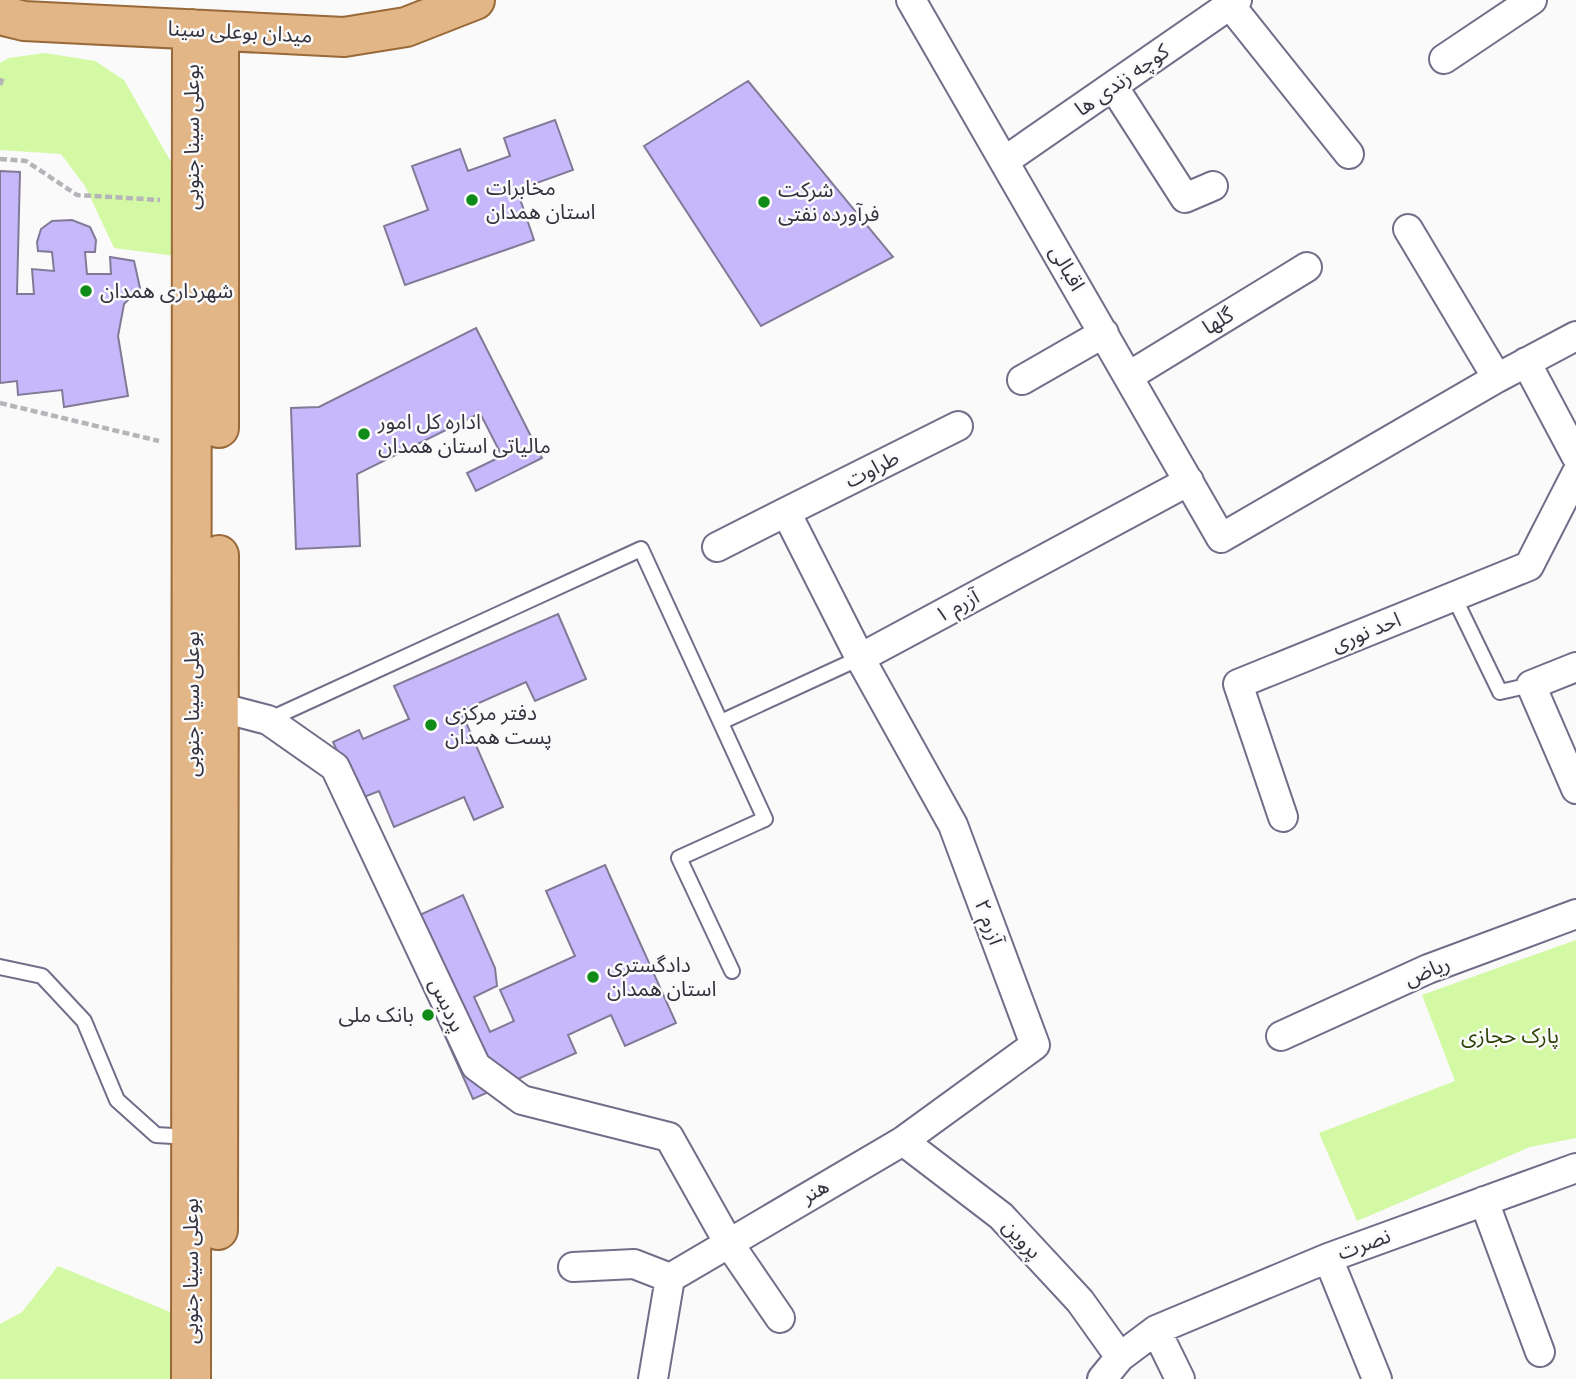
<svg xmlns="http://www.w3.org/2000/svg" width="1576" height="1379" font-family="'Fira Sans Condensed','Noto Sans Arabic',sans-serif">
<rect width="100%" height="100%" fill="#fafafa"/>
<path fill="#d3f9a5" d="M45,53l50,8 29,19 58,101 1,76 -69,-9 -29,-62 -24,-32 -61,-4v-87l9,-5z
M1576,940v198l-46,9 -173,74 -38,-88 136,-52 -33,-86z
M58,1266l117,48 2,65h-177v-55l22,-12z"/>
<path fill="#c7b8fb" stroke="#807a97" stroke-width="2" d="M748,81l145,176 -132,69 -117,-180z
M555,120l18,50 -56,20 17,50 -129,45 -21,-59 44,-16 -16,-44 48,-17 8,22 42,-15 -6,-18z
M0,171l20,1 -3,122h17l-2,-25 22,2 -2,-19 -14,-1 -1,-9 4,-13 11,-8 20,-1 18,7 6,13 -1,12h-10l2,22h24l-1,-17 24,4 6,27 -16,16 -6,32 10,60 -64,11 -2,-17 -44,5 -1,-14 -17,2z
M476,328l66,130 -66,33 -9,-18 35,-17 -22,-43 -123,61 3,72 -64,3 -5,-141 28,-1z
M558,614l28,65 -51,22 -9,-19 -65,29 42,96 -29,13 -10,-23 -70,30 -15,-36 -20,8 -26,-57 26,-12 4,9 46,-20 -15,-33z
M605,865l71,158 -51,23 -14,-31 -43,20 8,18 -103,46 -77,-173 67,-31 32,73 2,18 -23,11 16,35 24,-11 -14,-31 75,-34 -29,-65z"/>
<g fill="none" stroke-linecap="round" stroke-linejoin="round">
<defs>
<path id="service" d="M1454,597l46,95 31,-7
M268,720l373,-171 124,270 -86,39 53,113
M721,722l139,-64
M0,967l42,9 42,45 33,79 39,35 34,2"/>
<path id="minor" d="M911,0l310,538 276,-160 79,-42
M1230,5l119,149
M1444,59l88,-59
M1113,86l72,112 28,-12
M1006,160l231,-160
M1408,229l89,149
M1526,362l50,94
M1129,376l178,-109
M1022,380l82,-47
M786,512l172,-86
M860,658l329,-177
M1576,667l-45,18 45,104
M218,707l50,13 67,47 141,299 46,34 147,37 59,105 52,76
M1283,817l-45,-133 291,-118 47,-92
M1281,1036l147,-67 148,-55
M903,1141l98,75 79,85 40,56
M1484,1201l56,151
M1328,1258l49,121
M573,1267l61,-3 36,14
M1156,1330l24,49
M653,1379l17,-101 233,-137 132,-96 -82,-220 -93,-167 -74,-146 -69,35
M1102,1379l18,-22 36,-27 172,-72 248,-90"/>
<path id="primary" d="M0,15l24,6 320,16 62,-10 69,-27
M219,428v-391
M218,1230l1,-675
M191,1379l1,-1350"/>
</defs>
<use href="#service" stroke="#736d8a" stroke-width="18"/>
<use href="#minor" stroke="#736d8a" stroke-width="32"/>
<use href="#primary" stroke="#996939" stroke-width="42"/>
<path stroke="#b5b4b8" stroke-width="4.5" stroke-dasharray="7 3.5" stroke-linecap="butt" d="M0,85l3,-8
M0,159l26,2 51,34 83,5
M0,403l159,38"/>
<use href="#service" stroke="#fff" stroke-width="14"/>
<use href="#minor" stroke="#fff" stroke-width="28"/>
<use href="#primary" stroke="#e2b686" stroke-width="38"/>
</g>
<g fill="#0e8c17" stroke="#fafafa" stroke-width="2.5">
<circle cx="472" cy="200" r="7"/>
<circle cx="764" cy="202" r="7"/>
<circle cx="86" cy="291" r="7"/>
<circle cx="364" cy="434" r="7"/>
<circle cx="431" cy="725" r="7"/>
<circle cx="593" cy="977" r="7"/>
<circle cx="428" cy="1015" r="7"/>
</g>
<g text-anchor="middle" stroke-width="5" stroke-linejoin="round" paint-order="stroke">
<g font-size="21" fill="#35323f" stroke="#fafafa">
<text transform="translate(240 32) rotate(3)" y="7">میدان بوعلی سینا</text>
<text transform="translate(1122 80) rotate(-35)" y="7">کوچه زندی ها</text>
<text transform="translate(192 137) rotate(-90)" y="7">بوعلی سینا جنوبی</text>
<text transform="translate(1067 268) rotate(60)" y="7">اقبالی</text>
<text transform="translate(1218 321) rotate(-31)" y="7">گلها</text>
<text transform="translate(872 469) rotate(-27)" y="7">طراوت</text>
<text transform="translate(957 606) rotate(-28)" y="7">آزرم ۱</text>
<text transform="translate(1366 632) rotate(-22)" y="7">احد نوری</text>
<text transform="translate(192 704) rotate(-90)" y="7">بوعلی سینا جنوبی</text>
<text transform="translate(989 922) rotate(70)" y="7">آزرم ۲</text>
<text transform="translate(1427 971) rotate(-22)" y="7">ریاض</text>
<text transform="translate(447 1005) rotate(65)" y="7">پردیس</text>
<text transform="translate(815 1191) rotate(-30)" y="7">هنر</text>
<text transform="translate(1022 1239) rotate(47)" y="7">پروین</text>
<text transform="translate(1364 1244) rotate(-20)" y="7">نصرت</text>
<text transform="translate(191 1271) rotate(-90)" y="7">بوعلی سینا جنوبی</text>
</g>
<g font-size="21" fill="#35323f" stroke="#fafafa" text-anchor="start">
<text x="486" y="195">مخابرات<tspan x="486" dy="24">استان همدان</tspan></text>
<text x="778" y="197">شرکت<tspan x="778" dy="24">فرآورده نفتی</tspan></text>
<text x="100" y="298">شهرداری همدان</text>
<text x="378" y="429">اداره کل امور<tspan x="378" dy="24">مالیاتی استان همدان</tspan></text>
<text x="445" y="720">دفتر مرکزی<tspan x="445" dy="24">پست همدان</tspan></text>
<text x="607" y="972">دادگستری<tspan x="607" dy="24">استان همدان</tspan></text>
<text x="414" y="1022" text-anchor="end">بانک ملی</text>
</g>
<g font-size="21" fill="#2e4406" stroke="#fafafa">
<text x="1510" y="1043">پارک حجازی</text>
</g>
</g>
</svg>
